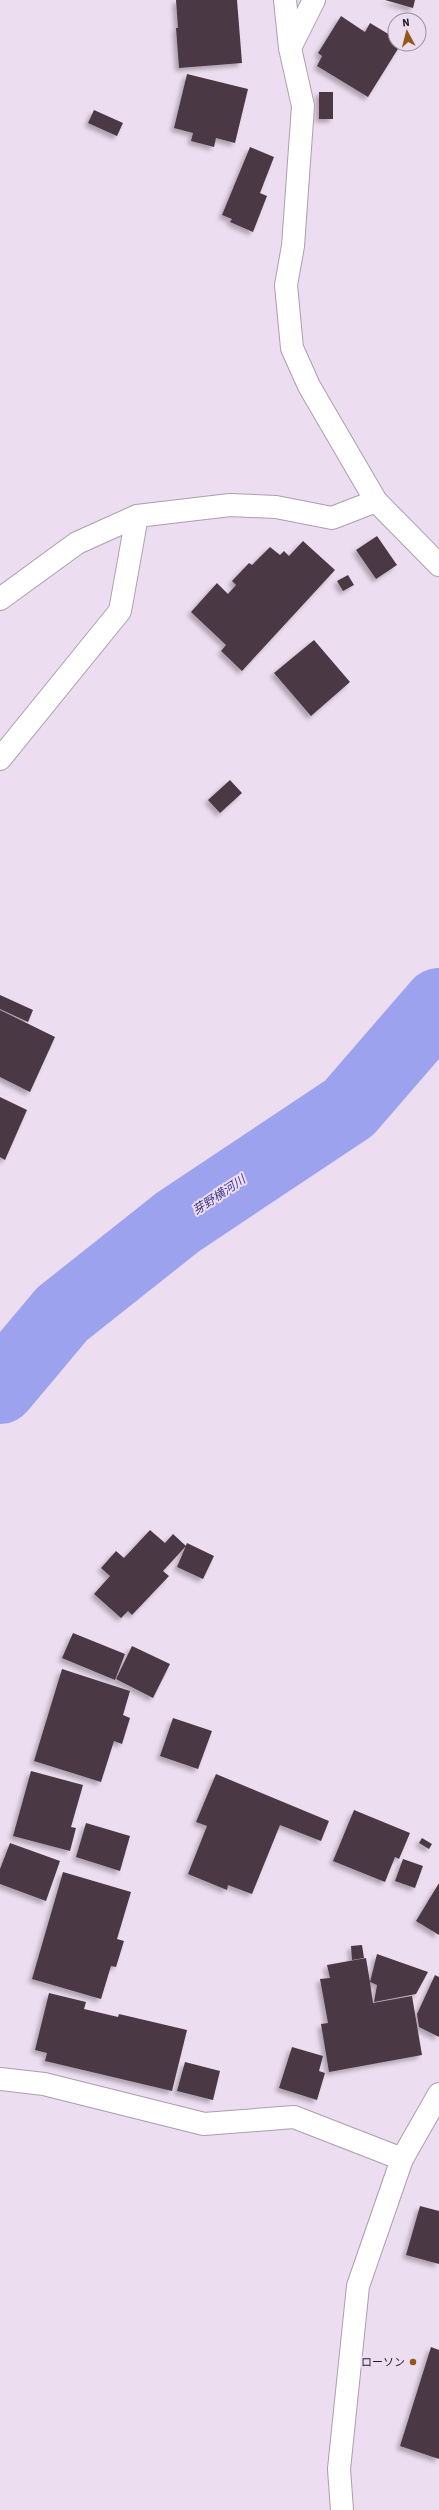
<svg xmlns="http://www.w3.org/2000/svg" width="439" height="2510" font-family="'Source Sans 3','Noto Sans JP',sans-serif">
<defs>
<filter id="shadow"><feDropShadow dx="-3.5" dy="3.5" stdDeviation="2" flood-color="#0004"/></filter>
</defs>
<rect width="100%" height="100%" fill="#edddf0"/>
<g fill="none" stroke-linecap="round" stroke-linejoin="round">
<path stroke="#9da2ee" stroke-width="72" d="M0,1388l62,-74 116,-92 171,-114 90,-104"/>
</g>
<path fill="#4b3944" filter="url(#shadow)" d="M176,0h61l5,63 -63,5 -3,-40h2z
M385,0h30l-2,8z
M341,16l24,16 5,-9 25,15v6h6l-33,53 -51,-31 5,-10 -4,-3z
M187,74l61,15 -13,54 -19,-5 -2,9 -23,-6 2,-8 -19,-5z
M319,92h14v27h-14z
M94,110l29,13 -6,13 -29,-13z
M250,147l24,10 -14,36 7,3 -14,36 -23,-10 2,-3 -10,-4z
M377,536l20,29 -21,14 -20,-29z
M303,541l32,29 -93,101 -21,-20 5,-6 -35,-33 26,-29 11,11 8,-9 -4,-4 17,-18 3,2 18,-18 10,8 4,-4 5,5z
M348,575l6,10 -11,6 -6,-10z
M314,640l36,42 -39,34 -37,-43z
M230,780l12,13 -22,20 -12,-13z
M0,995l33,15 -5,12 -28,-13z
M0,1010l55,27 -25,55 -30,-15z
M0,1097l27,13 -22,50 -5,-3z
M150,1530l15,13 8,-9 13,12 -23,25 6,5 -37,39 -4,-4 -7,7 -27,-24 16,-18 -9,-8 15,-17 8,7z
M187,1543l27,13 -11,23 -26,-12z
M73,1633l52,21 -10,26 -53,-22z
M132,1646l38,18 -17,34 -37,-19z
M62,1669l68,22 -7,24 7,3 -8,26 -8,-3 -13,41 -67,-21z
M173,1718l39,13 -14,38 -38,-13z
M31,1771l52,14 -12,42 5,1 -6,23 -57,-15z
M216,1774l113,47 -8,20 -41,-16 -28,69 -24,-9 -1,5 -39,-16 19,-48 -11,-4z
M354,1810l56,23 -11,26 -4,-2 -10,25 -52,-21z
M86,1823l44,13 -10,35 -44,-14z
M422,1838l10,6 -3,5 -10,-6z
M10,1843l50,18 -14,40 -46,-17v-15z
M403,1859l20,7 -8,22 -20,-7z
M63,1872l68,20 -14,47 7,2 -8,26 -5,-1 -10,33 -69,-20z
M439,1883v52l-23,-14z
M362,1945l2,13 -12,2 -1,-14z
M377,1954l51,18 -12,22 -42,8 3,-17 -7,-3 3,21 39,-7 10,59 -93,17 -8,-48 7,-1 -8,-44 10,-1 -3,-13 39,-7 4,24z
M435,1975l4,2v60l-20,-10 -2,-13z
M49,1993l37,9 -2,7 34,8 1,-3 68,16 -15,61 -127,-30 2,-8 -12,-3z
M292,2047l31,9 -4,15 6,2 -8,27 -38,-12z
M185,2062l35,9 -7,29 -36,-9z
M420,2206l19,5v53l-33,-9z
M431,2347l8,3v109l-39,-13z"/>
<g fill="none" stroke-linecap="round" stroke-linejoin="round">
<defs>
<path id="street" d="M285,0l5,48 13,58 -10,140 -7,39 6,63 17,38 67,115 63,64
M290,48l24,-48
M0,599l77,-56 60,-27 93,-11 46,2 56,11 44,-17
M0,759l120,-148 17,-95
M0,2079l44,5 160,40 90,-7 108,42
M342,2510l-3,-41 19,-183 44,-127 37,-65"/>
</defs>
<use href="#street" stroke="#ac9daf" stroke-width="24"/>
<use href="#street" stroke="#fff" stroke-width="22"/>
</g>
<circle fill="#925915" stroke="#edddf0" stroke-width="1.5" cx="413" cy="2362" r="4"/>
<g text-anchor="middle" stroke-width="4" stroke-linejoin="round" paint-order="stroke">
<g font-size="11" fill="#221c23" stroke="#edddf0" text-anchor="end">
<text x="405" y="2366">ローソン</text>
</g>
<g font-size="12" font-style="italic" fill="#3e3991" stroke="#edddf0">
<text transform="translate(219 1195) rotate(-34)" y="4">芽野横河川</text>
</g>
</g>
<g transform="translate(407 32) rotate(353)"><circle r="19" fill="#edddf0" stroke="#9c909e"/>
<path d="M0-3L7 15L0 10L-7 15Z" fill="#925915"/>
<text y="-6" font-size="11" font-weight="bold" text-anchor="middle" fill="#221c23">N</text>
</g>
</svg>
